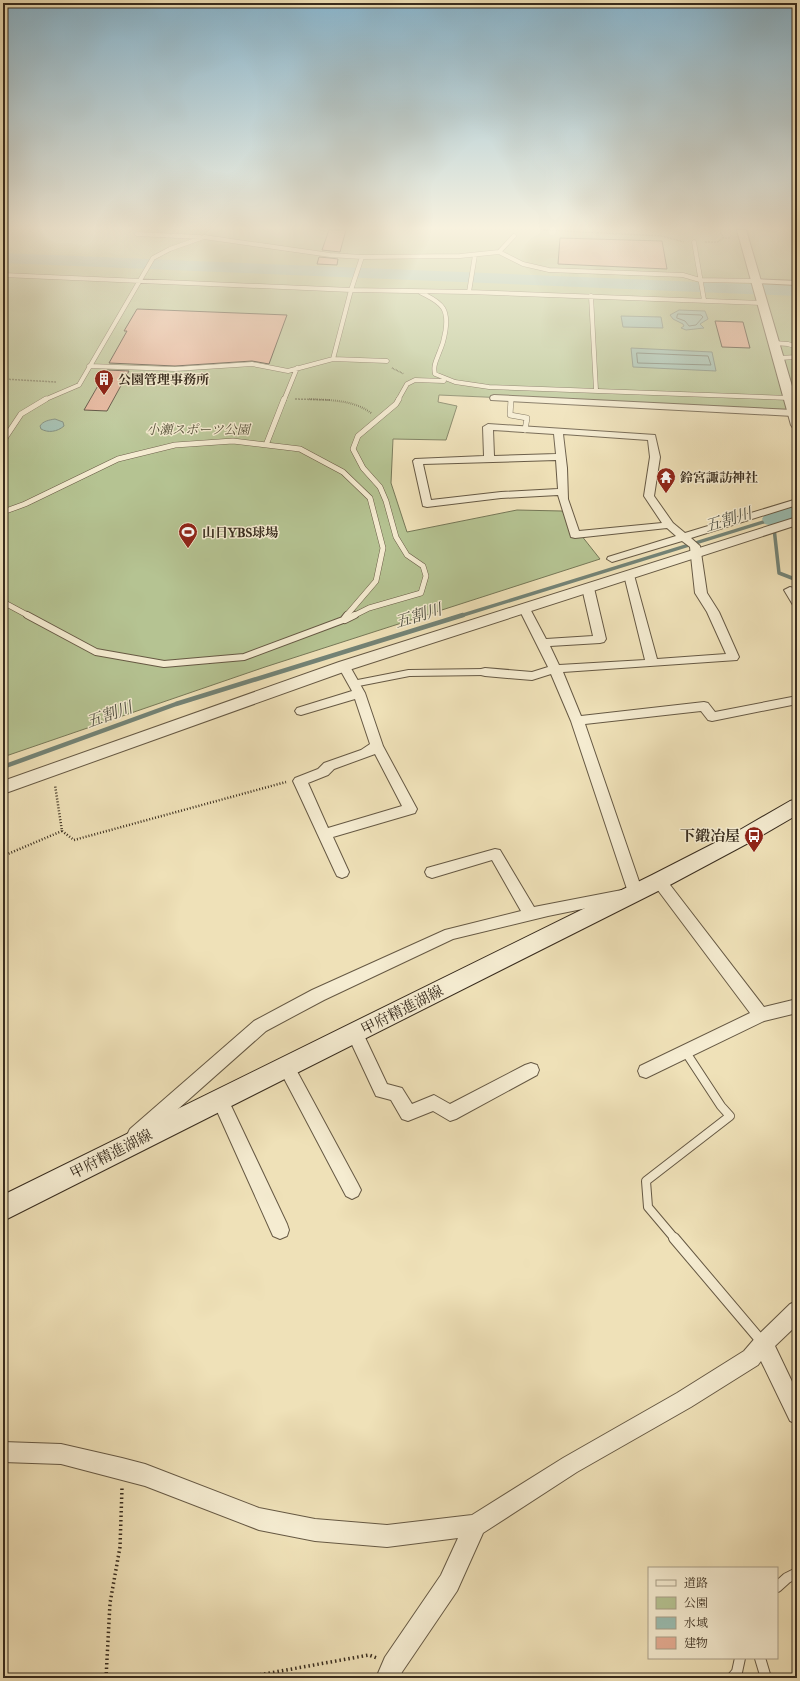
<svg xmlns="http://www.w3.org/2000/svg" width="800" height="1681" font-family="'IM FELL French Canon','Noto Serif JP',serif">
<rect width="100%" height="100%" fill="#efe1b8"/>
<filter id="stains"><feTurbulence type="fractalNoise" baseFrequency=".005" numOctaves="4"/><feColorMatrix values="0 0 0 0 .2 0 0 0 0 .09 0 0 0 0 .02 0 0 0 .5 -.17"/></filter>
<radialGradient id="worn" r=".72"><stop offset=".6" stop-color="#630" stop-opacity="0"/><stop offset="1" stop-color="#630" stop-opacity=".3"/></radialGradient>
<path fill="#b5c392" stroke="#767858" d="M3,230h794v181l-358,-16 -1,7 19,4 -11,34 -53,-1 -2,44 16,49 110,-22 45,1 38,48 -335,108 -262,90z"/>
<path fill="#9abdb1" stroke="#738376" d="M679,310l26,1 3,8 -8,5 4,4 -18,2 -5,-2 3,-2 -1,-2 -10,-5 -3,-4z
M621,316l40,1 2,11 -40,-1z
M631,348l81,4 4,19 -83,-4z
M55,419l8,3 1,4c-7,6 -16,7 -23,3l-1,-3c3,-5 9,-6 15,-7z"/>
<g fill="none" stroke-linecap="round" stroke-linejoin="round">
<path stroke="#697468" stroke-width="1" d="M678,314l23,1 2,2 -7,8 -7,1 -4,-5 -8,-3z
M637,353l71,3 3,9 -73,-2z"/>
<path stroke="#738376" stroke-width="3.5" d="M460,616l313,-97 6,54 18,7"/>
<path stroke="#738376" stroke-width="4.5" d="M3,767l173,-63 287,-89"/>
<path fill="#9abdb1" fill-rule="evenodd" d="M3,253l794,33v10l-794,-33z
M797,504v15l-24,7 -8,-2 -3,-5 3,-5z"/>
</g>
<path fill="#e5ac93" stroke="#382c1e" d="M329,230h17l-6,22 -18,-2z
M560,238l102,3 5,28 -109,-5z
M319,257l11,1 8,1 -1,6 -20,-1z
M137,309l150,6 -18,49 -17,-3 -77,5 -66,-3 18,-32h-3z
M715,321l28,1 7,26 -28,-1z
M107,370l22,1 -22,40 -23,-1z"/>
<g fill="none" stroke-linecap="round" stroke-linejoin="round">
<defs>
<path id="service-far4" d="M137,234l63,3
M694,242l10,58
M499,252l24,12 26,6 134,5 17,5 55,1
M3,275l348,15 118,2 293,11
M420,292c7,4 18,8 23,16 7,11 1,34 -4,45 -3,8 -6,13 -4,21l20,8 34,5 300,11
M469,292l6,-37
M591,296l5,94
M774,343l14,1 9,3
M779,358l18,-1
M333,359l18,-69 11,-33
M89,366l86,3 77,-5 36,7 45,-12 54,2
M44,400l35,-15 74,-127 17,-9 34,-12 126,18 32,2 98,-1 39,-4 15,-16
M284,400l13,-32
M398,400l9,-16 8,-4 29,1"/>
<path id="service-far3" d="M511,399l-1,16 17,3 -2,12
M3,441l18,-27 25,-15
M266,445l18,-46
M3,512l22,-8 93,-45 57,-14 58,-4 67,8 43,23 27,26 13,50 -7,33 -30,35
M3,602l26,14
M353,616l16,-8 52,-15 5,-17 -3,-10 -16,-11 -11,-18 -10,-36 -6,-14 -17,-19 -10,-19 5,-13 38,-32 3,-5"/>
<path id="service-far2" d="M27,615l69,37 68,12 80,-7 99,-37 4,-5
M345,620l10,-5
M353,684l56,-11 76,-1"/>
<path id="service-far1" d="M675,1239l-27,-32 -2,-26 84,-65 -9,-10 -36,-55"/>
<path id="service" d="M674,1238l89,105
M777,1587l10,-9 10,-5
M760,1658l6,20
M732,1678l5,-6 3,-14"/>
<path id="minor" d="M752,279l45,2v4l-42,-2 -4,-2z
M494,395l299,15 3,1 1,3 -4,2 -302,-16 -1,-2 1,-2z
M488,424l167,11 5,22 -6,39 19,27 12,10 112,-34v6l-106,33 9,8 7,47 12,19 20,45 -2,3 -174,12 18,44 123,-14 4,1 7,9 82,-16v8l-85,17 -4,-1 -7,-9 -116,13 58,169 -2,4 -93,19 -95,23 -129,61 -58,31 -124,110 -6,2 -6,-2 -3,-6 3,-6 124,-108 58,-31 133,-60 76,-19 -29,-51 -60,18 -5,-2 -2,-4 2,-4 68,-19 5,1 34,57 93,-18 -56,-168 -20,-47 -19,6 -47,-4 -4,-1 -2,-3 2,-3 4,-1 47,4 16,-5 -30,-60 2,-2h8l18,34 47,-3 -11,-48 6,-3 6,3 12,51 -2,3 -4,1 -50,3 9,19 86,-5 -21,-85 5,-3 5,3 23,84 69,-5 -19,-42 -12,-19 -5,-46 -8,-6 -70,21 -5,-3 1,-2 68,-21 -9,-8 -92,10 -4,-1 -13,-42 -57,3 -74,9 -4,-1 -10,-45 2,-2 69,-3 -1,-29zM493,430l61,4 2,20 -62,2zM563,434l85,6 2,17 -6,39 18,27 -83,8 -11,-32 -1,-31zM556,460l2,29 -57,3 -70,8 -8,-36z
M790,587l4,1 3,5v13l-4,-1 -9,-15z
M344,662l4,1 17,30 18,53 34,63 -2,4 -82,24 16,35 -2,4 -5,2 -5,-2 -2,-4 -42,-91 2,-3 23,-9 6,-6 37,-13 9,-6 -15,-45 -54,16 -4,-1 -2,-3 2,-3 55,-17 -14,-25 2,-3zM375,754l27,52 -74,22 -20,-45 20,-8 6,-6z
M659,875l5,2 100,130 33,-8v14l-33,8 -118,57 -6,-2 -2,-5 2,-5 110,-53 -96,-128 -2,-4 2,-4z
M355,1027l6,2 26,55 15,4 10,16 22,-9 16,9 75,-39 6,-2 6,2 2,5 -2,5 -81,44 -6,2 -17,-10 -25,10 -6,-2 -11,-19 -15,-4 -29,-62 2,-5z
M286,1060l6,2 66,122 3,6 -3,6 -6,3 -6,-3 -68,-129 2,-5z
M220,1092l6,3 61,129 2,6 -2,6 -7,3 -7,-3 -61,-136 2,-5z
M797,1301v24l-22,21 22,46v32l-7,-3 -29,-60 -3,4 -67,42 -114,65 -94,61 -26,58 -55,81 -2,6h-24l9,-21 56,-82 17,-37 -71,9 -72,-6 -56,-11 -114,-44 -23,-6 -61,-16 -58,-2v-20l58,2 61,14 23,6 114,44 56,11 72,6 85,-10 91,-57 114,-65 67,-42 12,-14 34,-33z"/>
<path id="tertiary" d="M737,230h9l51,173v26l-4,-1 -2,-3z
M797,517v8l-448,145 -346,124v-13l336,-119z"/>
<path id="secondary" d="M797,799v16l-45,26 -86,46 -663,334v-26l649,-320 86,-44 52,-30z"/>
</defs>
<use href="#service-far4" stroke="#665944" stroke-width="5"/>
<use href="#service-far3" stroke="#665944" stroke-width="6"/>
<use href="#service-far2" stroke="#665944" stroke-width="8"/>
<use href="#service-far1" stroke="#665944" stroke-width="10"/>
<use href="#service" stroke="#665944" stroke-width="12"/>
<use href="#minor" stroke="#665944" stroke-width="2"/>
<use href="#tertiary" stroke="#665944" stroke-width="2"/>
<use href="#secondary" stroke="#382c1e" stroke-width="2"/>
<path stroke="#382c1e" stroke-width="1.5" stroke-dasharray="0.5 1" stroke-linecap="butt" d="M543,230l119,6 22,6
M720,230l3,8h7
M705,242h13l5,-4
M392,368l12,6
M3,379l53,3
M295,399l35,1"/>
<path stroke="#382c1e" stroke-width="2" stroke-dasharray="0.5 1.5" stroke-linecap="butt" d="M309,399c21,1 45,1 62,14"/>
<path stroke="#382c1e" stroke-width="2.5" stroke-dasharray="1 2" stroke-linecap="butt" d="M62,831l12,9 212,-58
M3,856l59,-25 -7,-46"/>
<path stroke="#382c1e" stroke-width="3.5" stroke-dasharray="1.5 3" stroke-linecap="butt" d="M106,1678l4,-75 10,-56 2,-59
M242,1678l127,-23 8,3"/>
<use href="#service-far4" stroke="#f5ecd1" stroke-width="4"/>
<use href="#service-far3" stroke="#f5ecd1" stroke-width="5"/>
<use href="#service-far2" stroke="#f5ecd1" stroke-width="6"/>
<use href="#service-far1" stroke="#f5ecd1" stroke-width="8"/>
<use href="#service" stroke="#f5ecd1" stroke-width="10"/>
<use href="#minor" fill="#f5ecd1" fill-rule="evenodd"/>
<use href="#tertiary" fill="#f5ecd1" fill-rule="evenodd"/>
<use href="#secondary" fill="#f5ecd1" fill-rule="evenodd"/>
</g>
<linearGradient id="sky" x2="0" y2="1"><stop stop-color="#89b8d2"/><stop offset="0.49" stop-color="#f8f2df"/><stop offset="1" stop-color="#f8f2df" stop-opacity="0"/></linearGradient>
<rect width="800" height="466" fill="url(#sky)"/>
<defs>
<symbol id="building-pin" viewBox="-11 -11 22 30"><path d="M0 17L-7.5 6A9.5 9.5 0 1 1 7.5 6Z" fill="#8f2418" stroke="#f5ecd1"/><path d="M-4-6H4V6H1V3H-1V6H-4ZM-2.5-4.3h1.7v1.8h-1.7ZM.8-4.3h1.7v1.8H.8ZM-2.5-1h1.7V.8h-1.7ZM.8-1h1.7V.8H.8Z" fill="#fff"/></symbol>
<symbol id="temple-pin" viewBox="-11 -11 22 30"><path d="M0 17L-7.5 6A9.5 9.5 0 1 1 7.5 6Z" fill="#8f2418" stroke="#f5ecd1"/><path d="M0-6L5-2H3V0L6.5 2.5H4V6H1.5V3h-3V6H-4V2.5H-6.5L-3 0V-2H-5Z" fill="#fff"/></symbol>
<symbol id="stadium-pin" viewBox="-11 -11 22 30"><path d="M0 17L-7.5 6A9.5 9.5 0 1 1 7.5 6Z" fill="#8f2418" stroke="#f5ecd1"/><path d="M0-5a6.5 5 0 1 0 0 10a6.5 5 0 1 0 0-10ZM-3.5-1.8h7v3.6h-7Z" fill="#fff"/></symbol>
<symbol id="bus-pin" viewBox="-11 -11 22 30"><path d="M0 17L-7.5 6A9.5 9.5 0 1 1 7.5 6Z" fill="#8f2418" stroke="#f5ecd1"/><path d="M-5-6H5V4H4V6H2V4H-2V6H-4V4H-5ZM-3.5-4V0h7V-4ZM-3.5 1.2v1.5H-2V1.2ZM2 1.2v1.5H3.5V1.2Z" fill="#fff"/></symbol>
</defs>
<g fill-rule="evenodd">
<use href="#building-pin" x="93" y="368" width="22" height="30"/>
<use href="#temple-pin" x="655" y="466" width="22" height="30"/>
<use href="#stadium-pin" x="177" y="521" width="22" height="30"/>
<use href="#bus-pin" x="743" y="825" width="22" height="30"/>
</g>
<g text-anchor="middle" stroke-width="3" stroke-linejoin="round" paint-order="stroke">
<g font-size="13" font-weight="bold" fill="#382c1e" stroke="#f5ecd1" text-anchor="start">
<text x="118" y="384">公園管理事務所</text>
<text x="680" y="482">鈴宮諏訪神社</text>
<text x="202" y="537">山日YBS球場</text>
</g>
<g font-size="13" font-style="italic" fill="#57523b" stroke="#f5ecd1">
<text x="198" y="434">小瀬スポーツ公園</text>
</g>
<g font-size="15" font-weight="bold" fill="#382c1e" stroke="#f5ecd1" text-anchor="end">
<text x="740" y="841">下鍛冶屋</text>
</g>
<g font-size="15" fill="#382c1e" stroke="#f5ecd1">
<text transform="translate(402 1010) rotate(-27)" y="5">甲府精進湖線</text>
<text transform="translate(111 1154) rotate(-27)" y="5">甲府精進湖線</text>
</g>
<g font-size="16" font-style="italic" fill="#505043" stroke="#f5ecd1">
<text transform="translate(728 519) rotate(-17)" y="6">五割川</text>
<text transform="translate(418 615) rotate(-17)" y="6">五割川</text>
<text transform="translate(109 714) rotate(-20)" y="6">五割川</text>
</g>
</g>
<rect width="800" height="1681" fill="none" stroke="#efe1b8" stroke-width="16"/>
<rect x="4" y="4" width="792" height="1673" fill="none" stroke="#382c1e" stroke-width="2"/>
<rect x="8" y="8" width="784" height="1665" fill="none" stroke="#382c1e"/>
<rect x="648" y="1567" width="130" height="92" fill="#f5ecd1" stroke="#a99f89"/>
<rect x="656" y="1580" width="20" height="6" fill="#f5ecd1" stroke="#a99f89"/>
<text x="684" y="1587" font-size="12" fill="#382c1e">道路</text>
<rect x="656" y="1597" width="20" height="12" fill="#b5c392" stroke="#a99f89"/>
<text x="684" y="1607" font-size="12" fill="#382c1e">公園</text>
<rect x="656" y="1617" width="20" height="12" fill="#9abdb1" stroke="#a99f89"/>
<text x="684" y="1627" font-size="12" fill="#382c1e">水域</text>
<rect x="656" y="1637" width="20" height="12" fill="#e5ac93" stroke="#a99f89"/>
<text x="684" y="1647" font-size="12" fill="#382c1e">建物</text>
<rect width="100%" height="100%" filter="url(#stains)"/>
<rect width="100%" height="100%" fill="url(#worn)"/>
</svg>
